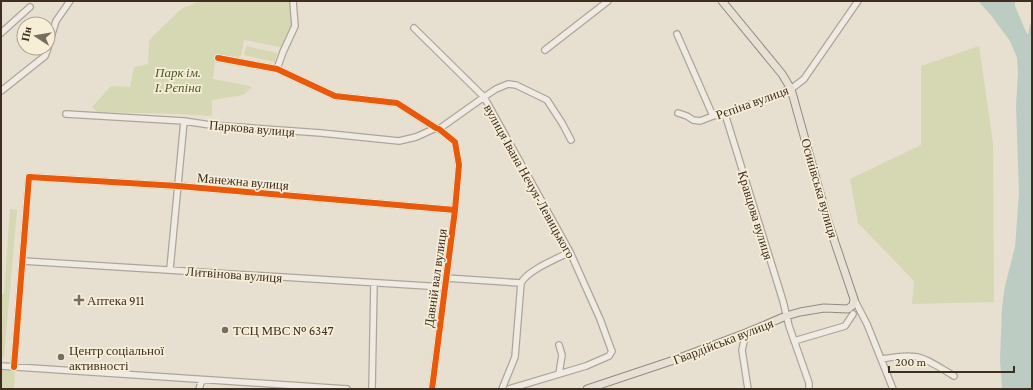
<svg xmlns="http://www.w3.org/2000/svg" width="1033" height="390" font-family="'Crimson Pro',serif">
<rect width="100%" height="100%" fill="#e7e0d1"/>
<path fill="#d6d7b3" d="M197,1h95l-1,24 -10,22 -37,-7 -3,16 -3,1 -22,-2 -3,24 37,7 2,2 -9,7 -31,5v16l-33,-2 -82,-2 -5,-5 19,-21 19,1 4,-20 14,-3 1,-24 32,-31 15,-6z
M246,46l31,7 -2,9 -31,-7z
M979,46l14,97 1,159 -82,2 2,-23 -56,-58 -8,-44 71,-34v-79z
M10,209l7,1 -13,147h-3v-63h3z
M1,370l14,1 -1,18h-13z"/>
<path fill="#bcccc2" d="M978,1h37v5l12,28h1l2,-9 2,-2v366h-30l-2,-30 2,-51 3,-22 10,-39 4,-54 -3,-87 2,-34 -1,-14 -7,-17 -20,-27z"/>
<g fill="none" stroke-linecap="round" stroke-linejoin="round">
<defs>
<path id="minor" d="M414,28l70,69 86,155 30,67 11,30 1,2 -3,5 -23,10 -77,23
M1,33l29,-26
M677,34l36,82
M48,47l8,-26 14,-20
M545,50l63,-49
M218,58l59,11 58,27 62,7 39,25 3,1 16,13 4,23 -4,45 -23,179
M277,69l6,-17 12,-26 -2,-25
M1,91l44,-35 3,-8
M678,113l9,3 6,4 7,1 13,-5 12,-2 66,-25 13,-10 54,-78
M66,114l118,7 26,4 111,8 78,8 17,-4 20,-9
M725,114l58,187 6,25 20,57v6
M439,129l45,-32 12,-8 12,-5 8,1 31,15 15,23 9,17
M23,261l421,26
M170,269l14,-148
M446,278l75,5
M854,299l13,25 26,65
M746,333l-4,17 6,39
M794,341l51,-15 8,-12
M559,345l3,10 -3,19
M882,359c38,-7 40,-2 72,17
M1,366l346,23
M14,367l15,-190 149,9 277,24
M199,389l3,-9
M372,389l2,-106
M502,389l13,-32 6,-74c7,-13 35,-24 49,-31"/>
<path id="major" d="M587,389l87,-29 72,-27 40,-17 14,-4 24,-4 24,1 5,-4 1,-6 -26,-77 -37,-133 -9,-15 -60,-73"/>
</defs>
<use href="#minor" stroke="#ada599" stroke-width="8"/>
<use href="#major" stroke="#928b80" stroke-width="9"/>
<use href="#minor" stroke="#efebe3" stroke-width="5.5"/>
<use href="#major" stroke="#e6e1d4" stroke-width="7"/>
<defs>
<path id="cycleway" d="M218,58l59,11 58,27 62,7 39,25 3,1 16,13 4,23 -4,45 -23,179
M14,367l15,-190 149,9 277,24"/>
</defs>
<use href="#cycleway" stroke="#f7eed8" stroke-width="8"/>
<use href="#cycleway" stroke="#e8590c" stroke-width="6"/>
</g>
<g fill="#786c5e" stroke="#f7eed8" stroke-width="1.5">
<path d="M77 294h4v4h4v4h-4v4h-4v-4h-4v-4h4z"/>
<circle cx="225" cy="330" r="4"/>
<circle cx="61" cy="357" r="4"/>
</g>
<g text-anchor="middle" stroke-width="3.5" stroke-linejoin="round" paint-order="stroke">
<g font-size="13" font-style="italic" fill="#4d5a26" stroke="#f7eed8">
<text x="178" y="77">Парк ім.<tspan x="178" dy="15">І. Рєпіна</tspan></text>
</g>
<g font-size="13" fill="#3d2e20" stroke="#f7eed8">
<text transform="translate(752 102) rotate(-20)" y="5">Рєпіна вулиця</text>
<text transform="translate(252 128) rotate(5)" y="5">Паркова вулиця</text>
<text transform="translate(243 181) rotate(5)" y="5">Манежна вулиця</text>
<text transform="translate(530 181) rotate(61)" y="5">вулиця Івана Нечуя-Левицького</text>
<text transform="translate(820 188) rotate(74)" y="5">Осинівська вулиця</text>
<text transform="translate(756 215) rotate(73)" y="5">Кравцова вулиця</text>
<text transform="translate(234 274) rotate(4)" y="5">Литвінова вулиця</text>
<text transform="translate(435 278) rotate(-82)" y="5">Давній вал вулиця</text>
<text transform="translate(723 341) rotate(-21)" y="5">Гвардійська вулиця</text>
</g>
<g font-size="13" fill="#3d2e20" stroke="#f7eed8" text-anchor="start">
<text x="87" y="305">Аптека 911</text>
<text x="233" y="335">ТСЦ МВС № 6347</text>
<text x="69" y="355">Центр соціальної<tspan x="69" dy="15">активності</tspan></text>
</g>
</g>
<rect width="1033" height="390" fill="none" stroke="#3d2e20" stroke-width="4"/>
<g transform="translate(36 36) rotate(282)"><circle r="19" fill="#f7eed8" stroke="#ada18e"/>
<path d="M0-3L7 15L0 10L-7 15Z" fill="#786c5e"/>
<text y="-6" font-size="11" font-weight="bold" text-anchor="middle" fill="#3d2e20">Пн</text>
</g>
<path d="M889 366v6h125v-6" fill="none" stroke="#3d2e20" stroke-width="2"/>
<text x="895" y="366" font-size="12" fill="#3d2e20" stroke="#f7eed8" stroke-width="3" paint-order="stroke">200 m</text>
</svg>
